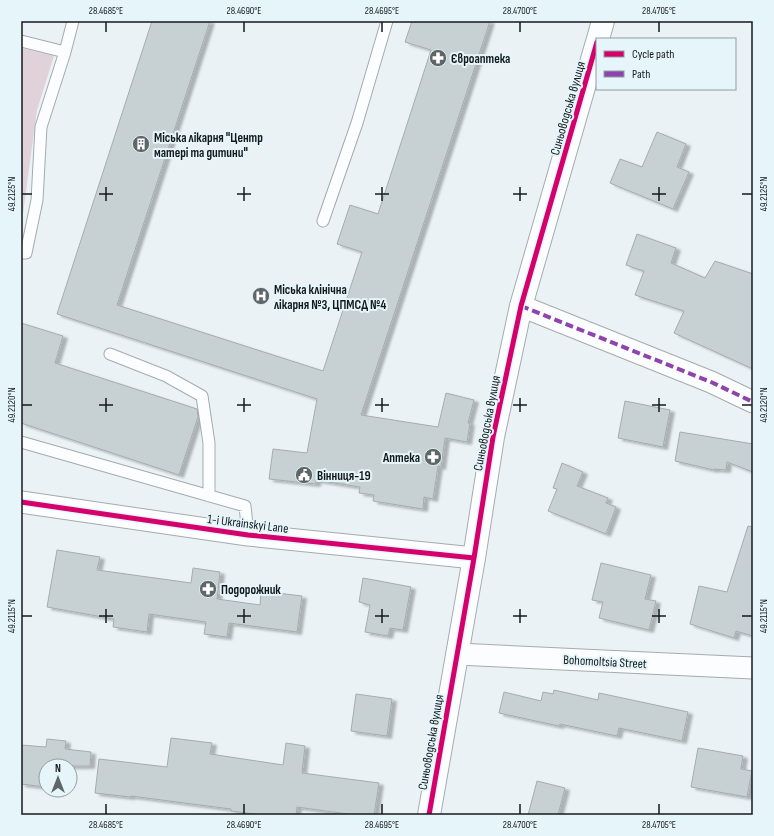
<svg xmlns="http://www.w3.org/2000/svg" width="774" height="836" font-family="'Sofia Sans Condensed',sans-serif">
<defs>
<filter id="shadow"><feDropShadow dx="4.5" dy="2.5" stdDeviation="1" flood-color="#0004"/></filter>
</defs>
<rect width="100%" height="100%" fill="#eaf2f5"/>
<path fill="#e0d2d8" d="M21,48l33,8 -17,54 -16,118z"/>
<path fill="#c7d1d4" stroke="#a5acae" filter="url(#shadow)" d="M152,21h58l-93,284 206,66 39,-119 -25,-8 13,-39 28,9 53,-164 -26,-8 7,-21h78l-129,394 77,12 8,-34 28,7 -6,23h2l-3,19 -22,-4 -4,29 -3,-1 -5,33 -9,-2 -1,12 -50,-8 1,-6 -15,-2 1,-6 -44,-7v4l-47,-5 4,-30 34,4 10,-54 -260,-85z
M657,132l29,12 -9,23 12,5 -16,37 -63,-26 10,-24 22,8z
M637,234l39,14 -5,15 34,15 10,-17 38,13v95l-79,-36 10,-22 -49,-16 9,-24 -18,-6z
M21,323l42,13 -8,27 142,46 1,8 -19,58 -158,-52z
M625,401l45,9 -7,37 -45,-9z
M680,432l73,12v28l-26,-10 -1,8 -12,-1v1l-39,-9z
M562,463l21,9 -6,14 31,12 -2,5 10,4 -10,27 -58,-23 9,-22 -4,-1z
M748,526l5,1v109l-17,-5 -2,7 -44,-14 9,-38 28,6z
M57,550l43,7 -3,13 94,13 2,-15 27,4 -3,27 43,6 1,-14 41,5 -5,36 -68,-9 -2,14 -23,-3 2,-12 -57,-8 -2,18 -34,-5 1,-8 -67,-12z
M601,563l50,12 -6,24 11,2 -7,29 -50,-12 4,-16 -11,-2z
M363,578l48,9 -8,43 -13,-2 -2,8 -23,-4 5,-27 -11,-3z
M554,690l44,10 1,-7 89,19 -6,29 -63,-13 -2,8 -57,-12 -1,2 -60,-13 5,-21 37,9 2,-9 10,2z
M356,694l36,5 -5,37 -36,-5z
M171,738l41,5 -2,11 73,11 3,-22 19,3 -3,27 77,10 -5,32h-19l-58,-8 -1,8h-33l-32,-4v-2l-100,-13 -1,1 -35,-4 4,-34 68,8z
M47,739l19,2 -1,8 26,3 -1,14h-44v21l-25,-3v-39l25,2z
M698,748l45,8 -2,13 11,2 -5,26 -56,-10z
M537,781l28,7 -7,27h-30z"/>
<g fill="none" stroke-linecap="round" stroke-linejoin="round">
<defs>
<path id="lane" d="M21,41l44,11 8,-31
M323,221l34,-98 30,-102
M21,253h5l11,-53 4,-73 24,-75
M110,354l56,22 36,20 7,47v53
M21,442l224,64 3,29"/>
<path id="street" d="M521,306l190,76 42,20
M21,502l227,33 226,23
M457,654l296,14"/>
<path id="secondary" d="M598,39l5,-18
M429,815l45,-257 19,-121 28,-131 76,-264"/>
</defs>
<use href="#lane" stroke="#a5abae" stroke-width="13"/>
<use href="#street" stroke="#a5abae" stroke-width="23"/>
<use href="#secondary" stroke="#a5abae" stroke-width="24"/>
<use href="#lane" stroke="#fcfdfe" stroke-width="11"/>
<use href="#street" stroke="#fcfdfe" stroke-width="21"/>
<use href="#secondary" stroke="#fcfdfe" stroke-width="22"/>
<path stroke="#8e44ad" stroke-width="4" stroke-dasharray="8 4" stroke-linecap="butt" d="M521,306l190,76 42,20"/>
<defs>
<path id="cycleway" d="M21,502l227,33 226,23
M429,815l45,-257 19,-121 28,-131 76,-264"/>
</defs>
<use href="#cycleway" stroke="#e5f5fa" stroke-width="8"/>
<use href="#cycleway" stroke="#d6006c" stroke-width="5"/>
</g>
<path fill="none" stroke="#141a1c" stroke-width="1.5" d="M106,22v10M244,22v10M382,22v10M520,22v10M659,22v10M106,187v14M244,187v14M382,187v14M520,187v14M659,187v14M22,194h10M99,194h14M237,194h14M375,194h14M513,194h14M652,194h14M742,194h10M106,398v14M244,398v14M382,398v14M520,398v14M659,398v14M22,405h10M99,405h14M237,405h14M375,405h14M513,405h14M652,405h14M742,405h10M106,609v14M244,609v14M382,609v14M520,609v14M659,609v14M22,616h10M99,616h14M237,616h14M375,616h14M513,616h14M652,616h14M742,616h10M106,804v10M244,804v10M382,804v10M520,804v10M659,804v10"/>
<defs>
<symbol id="pharmacy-disc" viewBox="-11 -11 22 22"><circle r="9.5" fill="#5f6668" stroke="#e5f5fa"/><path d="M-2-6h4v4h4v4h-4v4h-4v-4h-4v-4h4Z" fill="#fff"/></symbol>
<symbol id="building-disc" viewBox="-11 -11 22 22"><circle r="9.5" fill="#5f6668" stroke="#e5f5fa"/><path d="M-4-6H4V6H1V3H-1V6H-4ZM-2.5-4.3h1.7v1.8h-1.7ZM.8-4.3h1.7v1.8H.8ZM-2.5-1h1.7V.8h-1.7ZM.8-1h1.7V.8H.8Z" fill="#fff"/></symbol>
<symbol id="hospital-disc" viewBox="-11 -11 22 22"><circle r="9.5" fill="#5f6668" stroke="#e5f5fa"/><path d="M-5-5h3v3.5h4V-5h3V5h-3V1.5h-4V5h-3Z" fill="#fff"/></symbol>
<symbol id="civic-disc" viewBox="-11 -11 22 22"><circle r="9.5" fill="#5f6668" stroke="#e5f5fa"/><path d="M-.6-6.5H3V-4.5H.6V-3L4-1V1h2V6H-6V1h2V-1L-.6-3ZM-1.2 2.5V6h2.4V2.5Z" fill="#fff"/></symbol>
</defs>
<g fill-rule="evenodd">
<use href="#pharmacy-disc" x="428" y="48" width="20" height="20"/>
<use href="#building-disc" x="131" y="134" width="20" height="20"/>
<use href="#hospital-disc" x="251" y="286" width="20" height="20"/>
<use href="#pharmacy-disc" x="423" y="447" width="20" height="20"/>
<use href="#civic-disc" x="294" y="465" width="20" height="20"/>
<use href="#pharmacy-disc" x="198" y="579" width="20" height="20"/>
</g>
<g text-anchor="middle" stroke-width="4" stroke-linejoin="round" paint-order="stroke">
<g font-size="13" font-weight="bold" fill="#141a1c" stroke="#e5f5fa" text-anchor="start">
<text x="451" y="63">Євроаптека</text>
<text x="154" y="142">Міська лікарня "Центр<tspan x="154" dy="15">матері та дитини"</tspan></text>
<text x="274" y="294">Міська клінічна<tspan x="274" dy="15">лікарня №3, ЦПМСД №4</tspan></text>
<text x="420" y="462" text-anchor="end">Аптека</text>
<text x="317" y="480">Вінниця-19</text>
<text x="221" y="594">Подорожник</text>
</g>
<g font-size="13" fill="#141a1c" stroke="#e5f5fa">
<text transform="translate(567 108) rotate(-74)" y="5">Синьоводська вулиця</text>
<text transform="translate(486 423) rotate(-79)" y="5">Синьоводська вулиця</text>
<text transform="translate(248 523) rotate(7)" y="5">1-i Ukrainskyi Lane</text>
<text transform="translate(605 661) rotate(3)" y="5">Bohomoltsia Street</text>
<text transform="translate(430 742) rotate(-80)" y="5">Синьоводська вулиця</text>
</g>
</g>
<rect width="774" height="836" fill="none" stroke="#e5f5fa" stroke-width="44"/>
<rect x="596" y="38" width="140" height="52" fill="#e5f5fa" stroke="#919da1"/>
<rect x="604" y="51" width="20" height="6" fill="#d6006c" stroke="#919da1"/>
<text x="632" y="58" font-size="12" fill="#141a1c">Cycle path</text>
<rect x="604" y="71" width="20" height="6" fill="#8e44ad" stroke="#919da1"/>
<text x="632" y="78" font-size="12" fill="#141a1c">Path</text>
<g transform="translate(58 778)"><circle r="19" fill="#e5f5fa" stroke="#919da1"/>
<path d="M0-3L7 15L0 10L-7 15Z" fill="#5f6668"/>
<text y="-6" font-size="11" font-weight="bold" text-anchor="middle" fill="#141a1c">N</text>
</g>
<rect x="22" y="22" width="730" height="792" fill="none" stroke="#141a1c" stroke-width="1.5"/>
<g font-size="10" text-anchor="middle" fill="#141a1c">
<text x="106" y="14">28.4685°E</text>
<text x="244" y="14">28.4690°E</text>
<text x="382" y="14">28.4695°E</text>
<text x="520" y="14">28.4700°E</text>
<text x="659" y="14">28.4705°E</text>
<text transform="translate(11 194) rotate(-90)" y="4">49.2125°N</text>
<text transform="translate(763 194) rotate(-90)" y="4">49.2125°N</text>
<text transform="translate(11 405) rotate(-90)" y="4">49.2120°N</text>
<text transform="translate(763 405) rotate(-90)" y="4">49.2120°N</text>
<text transform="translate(11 616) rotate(-90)" y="4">49.2115°N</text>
<text transform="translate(763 616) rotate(-90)" y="4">49.2115°N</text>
<text x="106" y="828">28.4685°E</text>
<text x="244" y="828">28.4690°E</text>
<text x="382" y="828">28.4695°E</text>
<text x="520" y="828">28.4700°E</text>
<text x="659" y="828">28.4705°E</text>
</g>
</svg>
